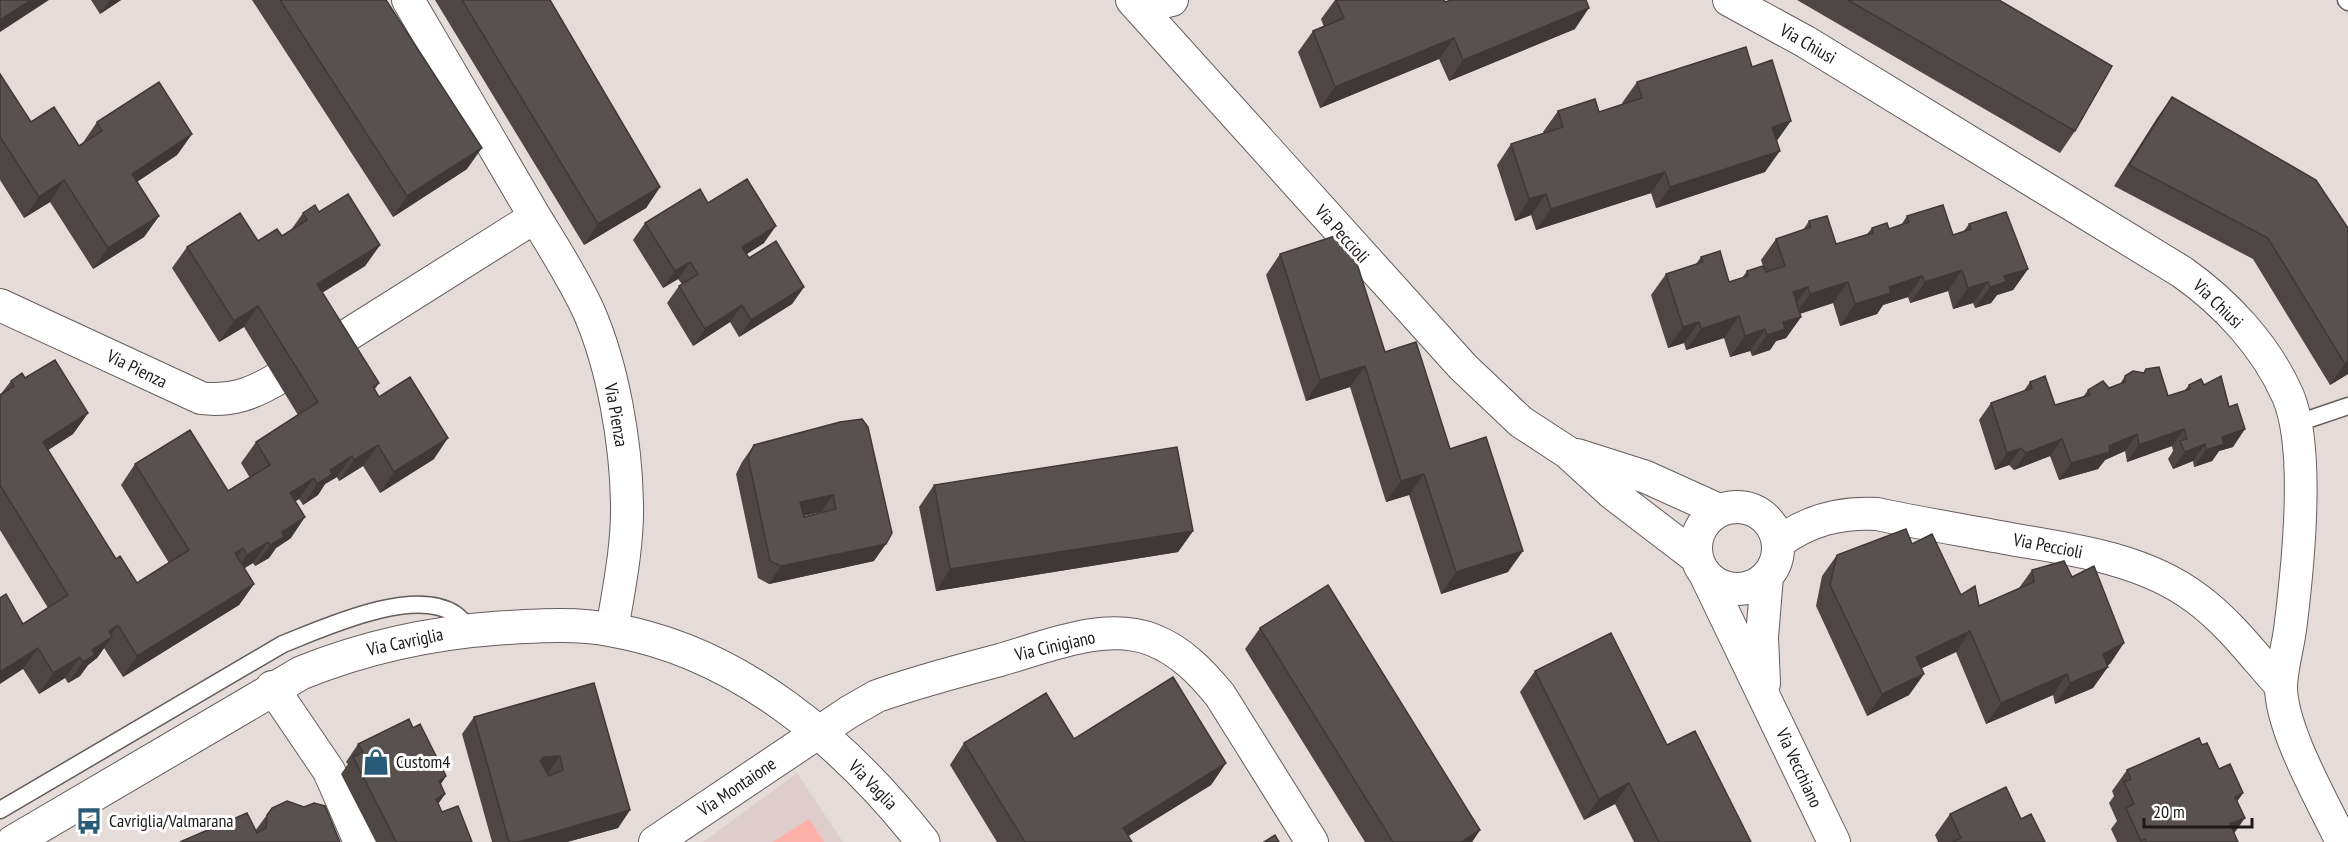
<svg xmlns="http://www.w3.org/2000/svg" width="2348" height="842" font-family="'PT Sans Narrow',sans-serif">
<rect width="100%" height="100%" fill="#e5dcda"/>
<path fill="#dfcdcb" d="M797,773l46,69h-140z"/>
<path fill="#fdb1a8" d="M809,819l15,23h-51z"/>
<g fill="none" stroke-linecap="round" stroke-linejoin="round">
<defs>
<path id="lane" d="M2346,0l2,2
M2295,424l53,-18
M0,810l283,-166c41,-16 131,-58 172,-30 6,4 11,11 16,16"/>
<path id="street" d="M1132,0l331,367 58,55 46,30 45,41 85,65
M1729,0l77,42 376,230c44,31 84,74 106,124 22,52 10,169 3,226 -2,21 -9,43 -10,63 -1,43 42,117 61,157
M1139,8l33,-8
M535,217c19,31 39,62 54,95 24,55 37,131 38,191 1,42 -8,85 -15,127
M0,305l201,93c29,4 51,-4 76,-19
M327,348l208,-131 -127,-217
M1577,455l69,22 73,33
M1696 548a41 41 0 1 1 82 0a41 41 0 1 1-82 0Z
M1778,543c30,-23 62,-31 99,-29 46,10 93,17 139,26 61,10 130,20 180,58 33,24 58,58 85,88
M1706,576l128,266
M1764,684l-2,-47 5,-61
M272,687l57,84 31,71
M655,842l194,-130 28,-16c40,-14 81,-25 123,-36 46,-13 105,-39 153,-20 28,11 48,32 67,55l92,147"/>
<path id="secondary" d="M13,842l288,-169c64,-26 129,-40 198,-45 38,-2 75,-5 113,2 128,22 233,113 311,212"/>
</defs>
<use href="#lane" stroke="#655d5c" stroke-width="19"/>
<use href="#street" stroke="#655d5c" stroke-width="34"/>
<use href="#secondary" stroke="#655d5c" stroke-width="35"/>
<use href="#lane" stroke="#fff" stroke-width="16"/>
<use href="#street" stroke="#fff" stroke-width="32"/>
<use href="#secondary" stroke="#fff" stroke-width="33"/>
</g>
<path fill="#4d4645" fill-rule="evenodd" d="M91,0h30l-21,14z
M252,0h134l81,169 -74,48z
M435,0h115l110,187 -14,21 -62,37z
M1335,0h109l1,2 130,27 -126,52 -10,-22 -119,49 -22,-56 15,-21 11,-4 -3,-8z
M1797,0h202l76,131 -15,22z
M0,74l31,48 48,24 3,-2 15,-22 95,12 -15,21 -40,27 22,34 -15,21 -51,32 -43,-67 -26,16 -24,-38z
M1637,82l140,59 -12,31 -109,36 -5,-15 -115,37 -5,-15 -16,6 -18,-56 14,-21 33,-11 -1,-1 15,-21 41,1 24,-7 -1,-2z
M2172,97l144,83 32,194 -18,11 -77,-126 -139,-73 43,-68z
M708,203l56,40 -18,11 3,4 55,29 -12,17 -53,33 -9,-15 -37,24 -26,-43 12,-17 3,-2 -4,-5 -15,9 -30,-48 12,-17z
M319,212l61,33 -15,21 -43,27 57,90 -4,6 4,8 55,62 -54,34 -17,-27 -24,15 -2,-4 -12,7 -7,11 -15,10 -4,-6 -3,2 -5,37 -15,10 -7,10 -14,8 -2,-3 -9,5 10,16 -15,21 -116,72 -19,-29 -7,10 -9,7 -8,11 -12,7 -3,-5 -26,16 -16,-25v-45l25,-16 -48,-78v-135l11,-14 14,-3 63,35 -15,21 -25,16 68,109 21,24 32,-20 -48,-78 14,-21 93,27 22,-13 -9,-15 15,-21 42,-27 -54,-88 -25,15 -47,-74 15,-21 71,-6 24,-5 9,-6 12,-17z
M1907,216l46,19 10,-3 6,-8 59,45 -15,21 -16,5 -6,8 -16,5 -2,-5 -20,6 -5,-18 -38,12 -2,-6 -25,8 -6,9 -37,12 -7,-23 -33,11 1,3 -15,21 -10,3 -6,9 -18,6 -2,-5 -20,6 -6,-19 -38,12 -2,-7 -16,5 -17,-53 15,-21 30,-10 5,-7 28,25 13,-4 5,-7 16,-5 -2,-6 15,-21 27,-9 6,-9 27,23 31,-10 5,-6 17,1 12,-4z
M1280,254l105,98 65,97 58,123 -67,22 -32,-99 -23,7 -36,-115 -44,14 -40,-126z
M2146,369l22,27 16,-5 5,-6 44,62 -14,4 -7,10 -18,6 -1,-6 -20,8 -5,-10 5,-8 -1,-5 -45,16 -2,-11 -20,9 -7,9 -39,11 -9,-24 -36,14 -5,-5 -14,5 -16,-50 12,-17 32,-11 7,-10 25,23 28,-8 5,-7 21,-2 11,-4 5,-8 18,-3z
M840,422l34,139 -105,23 -11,-6 -22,-104 6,-12 12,-17zM821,512v1l-17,4v-1z
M934,485l259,46 -15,21 -242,39 -17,-84z
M1912,544l49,51 18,11 40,-18 13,-18 78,94 -3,1 -14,23 -38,16 -2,-9 -67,29 -30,-72 -34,16 2,6 -15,21 -42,21 -51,-110 6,-30 15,-21z
M1260,628l220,202 -8,12h-107l-120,-193z
M1535,671l132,74 84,97h-117l-19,-38 -31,16 -64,-128z
M594,683l36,127 -12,18 -51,14h-75l-30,-108 12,-17z
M413,728l33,48 -5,8 4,10 -7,10 4,8 30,30h-96l-35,-68 7,-10 -2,-2 12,-18z
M1074,739l152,24 -15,22 -83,51 4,6h-135l-47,-77 14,-22z
M2202,745l17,24 24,24 -6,8 -3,33 4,8h-121l-6,-13 6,-8 -8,-18 5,-7 -2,-5 15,-21z
M272,808l68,34h-160l75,-11z
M1950,814l71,5 24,23h-107l-3,-7z"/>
<path fill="#3e3938" d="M31,0h18l-49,32v-12z
M110,0h11l-21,14z
M1589,8l-14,21 -126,52 14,-21z
M1454,38l-15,21 -119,49 15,-21z
M1791,121l-15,21 -4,-15z
M192,134l-15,21 -60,40 15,-21z
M482,148l-15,21 -74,48 14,-21z
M1780,151l-15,21 -109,36 14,-21z
M1665,172l-14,21 -115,37 15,-21z
M64,180l-14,22 -26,16 15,-21z
M660,187l-14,21 -62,37 14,-21z
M1546,194l-15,21 -16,6 14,-22z
M159,216l-15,21 -51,32 15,-21z
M776,226l-12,17 -34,22 12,-18z
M380,245l-15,21 -63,39 15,-21z
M690,262l-12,17 -15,9 12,-17z
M2028,269l-15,21 -16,5 -6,8 -16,5 15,-21 14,-11z
M1962,270l-14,21 -38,12 15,-21z
M1922,276l-14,21 -25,8 -6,9 -37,12 15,-22 34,-17z
M1848,282l-15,21 -38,12 15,-21z
M1988,282l-15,21 -20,6 15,-21z
M804,287l-12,17 -53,33 12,-17z
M1808,287l-15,21v-16z
M742,305l-12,17 -37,24 12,-17z
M258,306l-14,21 -25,15 15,-21z
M1739,316l-15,22 -38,12 15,-21z
M1801,317l-15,21 -10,3 -6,9 -18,6 15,-21 16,-13z
M1699,322l-15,21 -16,5 15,-21z
M1765,329l-15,22 -20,6 15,-21z
M2348,362v12l-18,11 15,-21z
M1365,366l-15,21 -44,14 14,-21z
M88,413l-15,21 -45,29 15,-21z
M2184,429l-12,17 -45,16 12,-17z
M2245,429l-12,18 -14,4 -7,10 -18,6 12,-17 16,-13z
M2137,434l-12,17 -20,9 -7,9 -39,11 12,-17z
M448,438l-14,21 -54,34 14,-21z
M2062,439l-12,17 -36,14 12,-17z
M2205,444l-12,17 -20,8 12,-17z
M378,445l-15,21 -24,15 15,-21z
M2021,448l-12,17 -14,5 12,-17z
M352,456l-15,21 -12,7 -7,11 -15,10 14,-21 13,-14z
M1424,474l-15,21 -23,7 15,-21z
M314,478l-15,21 -23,15 14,-21z
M833,495l-12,17 -33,7 12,-17z
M305,517l-14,21 -15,10 -7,10 -14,8 15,-21 12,-13z
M1193,531l-15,21 -242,39 14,-22z
M268,542l-15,21 -21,13 15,-21z
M886,544l-12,17 -105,23 12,-18z
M243,548l-15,21 7,-16z
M1523,551l-15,21 -67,22 15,-22z
M254,584l-15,21 -116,72 14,-21z
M118,625l-10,15 4,-3 -15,21 -9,7 -8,11 -12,7 15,-21 26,-31z
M1970,631l-14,21 -55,26 15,-21z
M2124,643l-14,21 -21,11 14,-21z
M38,648l-15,21 -23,15v-12z
M80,657l-15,21 -26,16 14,-21z
M2108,667l-15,21 -38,16 15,-21z
M1924,674l-15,21 -42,21 15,-22z
M2067,674l-14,21 -67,29 15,-21z
M560,756l-12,17 -16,1 8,-13 4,-4z
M1226,763l-15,22 -92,57 4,-14z
M446,776l-12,17 5,-12z
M1629,783l-14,21 -31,16 15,-21z
M2243,793l-15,22 7,-18z
M445,794l-12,17 3,-12z
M630,810l-12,18 -51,14h-48z
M2245,818l-15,21v-15z
M1480,830l-8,12h-11z"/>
<path fill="#595150" stroke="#3e3938" stroke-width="1.5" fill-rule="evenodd" d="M0,0h31l-31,20z
M280,0h106l96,148 -75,48z
M462,0h88l110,187 -62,37z
M1336,0h108l1,2 6,-2h135l3,8 -126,52 -9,-22 -119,49 -22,-56 31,-13z
M1848,0h151l113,66 -37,65z
M1746,47l6,20 20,-7 19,61 -19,6 8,24 -110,36 -5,-15 -114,37 -5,-15 -17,5 -18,-55 52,-17 -5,-16 37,-12 4,13 43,-14 -5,-16z
M0,74l31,48 23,-15 25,39 23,-15 -5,-9 62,-40 33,52 -60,40 27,42 -51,32 -44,-68 -25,17 -38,-59h-1z
M2172,97l144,83 32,48v134l-3,2 -77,-126 -139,-73z
M747,179l29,47 -34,21 7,11 27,-17 28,46 -53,33 -9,-15 -37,24 -26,-43 19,-12 -8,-12 -15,9 -30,-48 55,-34 8,14z
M348,194l32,51 -63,39 62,99 -6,4 6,10 31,-20 38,61 -54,34 -16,-27 -24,15 -2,-4 -22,14 2,4 -15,10 -3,-6 -24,15 15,24 -23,15 2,5 -14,8 -2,-3 -21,13 -4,-7 -8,5 19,31 -117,72 -19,-31 -9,6 3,6 -20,13 3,5 -12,7 -3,-5 -27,16 -15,-25 -38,24v-74l6,-4 17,30 45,-29 -68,-110v-90l14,-9 -3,-5 11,-8 3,5 30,-18 33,53 -45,29 73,117 4,-3 17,27 52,-33 -54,-86 55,-34 38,61 42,-26 -14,-23 62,-40 -60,-96 -24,15 -47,-74 53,-34 18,28 19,-12 5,7 25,-16 -4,-7 12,-8 4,7z
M1943,205l10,30 18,-6 -2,-5 37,-12 22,57 -24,7 2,6 -16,5 -2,-5 -20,6 -6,-18 -37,12 -3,-6 -33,11 2,6 -36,11 -7,-22 -38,12 -2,-7 -15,5 8,25 -18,5 2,7 -18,6 -2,-6 -20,7 -6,-20 -38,13 -2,-7 -16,5 -17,-53 37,-12 -2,-5 19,-6 9,31 19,-6 -1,-5 16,-5 3,6 19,-6 -9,-27 35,-12 -2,-6 18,-5 9,28 37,-11 -1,-5 15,-5 2,6 20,-7 -2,-6z
M1347,232l38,120 31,-10 34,107 36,-12 37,114 -67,21 -32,-98 -23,7 -36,-115 -45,14 -40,-126z
M2159,367l9,29 22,-7 -1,-4 12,-6 3,6 17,-9 8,31 8,-3 8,25 -23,8 2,7 -18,6 -1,-6 -20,8 -5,-11 7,-2 -3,-10 -45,16 -2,-11 -28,12 1,6 -39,11 -9,-24 -36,14 -5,-5 -14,5 -16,-50 41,-15 -2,-6 15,-6 10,29 35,-10 -2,-5 15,-9 6,7 16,-6v-6l8,-5 11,2 2,-4z
M862,419l6,8 24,106 -6,11 -105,22 -11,-5 -22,-104 6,-12 86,-23zM833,495l3,14 -32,8 -4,-15z
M1177,447l16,84 -243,38 -16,-84z
M1906,529l6,15 20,-10 29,61 14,-9 4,20 55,-24 -2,-12 32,-9 8,16 22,-11 30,77 -21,11 5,13 -38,16 -3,-9 -66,29 -31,-72 -54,26 8,17 -42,20 -52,-109 7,-30z
M1328,585l152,245 -19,12h-68l-133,-214z
M1611,633l56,112 28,-14 56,111h-92l-30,-59 -30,16 -64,-128z
M1173,677l53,86 -103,65 9,14h-107l-61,-99 82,-50 28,46z
M594,683l36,127 -111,32h-10l-35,-125zM560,756l3,14 -14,6 -9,-15 4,-4z
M409,719l4,9 7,-4 26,52 -7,5 6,13 -9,5 6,13 16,-6 14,36h-76l-4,-9 -39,-76 10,-5 -5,-8z
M2199,738l3,7 5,-2 12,26 11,-5 13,29 -8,4 10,21 -15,6 8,18h-92l-1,-3 -4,2 -15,-33 8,-4 -10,-22 7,-3 -4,-9z
M2006,787l15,32 10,-5 14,28h-93l9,-4 -11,-24z
M287,801l17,6 10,-4 11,3 15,36h-160l67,-29 10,20 9,-5 1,-13 5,-7z
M1275,835l4,7h-15z"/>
<defs>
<symbol id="shop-bare" viewBox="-9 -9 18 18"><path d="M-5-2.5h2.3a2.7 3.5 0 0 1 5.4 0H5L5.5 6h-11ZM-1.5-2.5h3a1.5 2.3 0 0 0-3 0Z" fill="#295b78" stroke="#fff" stroke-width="2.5" paint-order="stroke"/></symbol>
<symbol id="bus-bare" viewBox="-9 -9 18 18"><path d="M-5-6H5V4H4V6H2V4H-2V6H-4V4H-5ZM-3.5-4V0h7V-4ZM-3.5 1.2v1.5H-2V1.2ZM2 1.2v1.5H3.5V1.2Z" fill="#295b78" stroke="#fff" stroke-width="2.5" paint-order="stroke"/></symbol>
</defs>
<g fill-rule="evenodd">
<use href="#shop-bare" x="357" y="743" width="38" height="38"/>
<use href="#bus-bare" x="70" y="802" width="38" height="38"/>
</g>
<g text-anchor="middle" stroke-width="6" stroke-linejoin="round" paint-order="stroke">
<g font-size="18" fill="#1c1918" stroke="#fff">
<text transform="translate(1808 44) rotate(30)" y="6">Via Chiusi</text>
<text transform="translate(1342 234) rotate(48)" y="6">Via Peccioli</text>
<text transform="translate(2218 304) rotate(44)" y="6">Via Chiusi</text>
<text transform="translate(137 369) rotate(26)" y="6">Via Pienza</text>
<text transform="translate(616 415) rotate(80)" y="6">Via Pienza</text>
<text transform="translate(2048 546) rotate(11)" y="6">Via Peccioli</text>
<text transform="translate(405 642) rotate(-12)" y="6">Via Cavriglia</text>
<text transform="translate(1055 646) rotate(-13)" y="6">Via Cinigiano</text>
<text transform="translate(1799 768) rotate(65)" y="6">Via Vecchiano</text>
<text transform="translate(873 785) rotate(46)" y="6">Via Vaglia</text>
<text transform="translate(737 787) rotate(-34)" y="6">Via Montaione</text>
</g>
<g font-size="18" fill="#1c1918" stroke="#fff" text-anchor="start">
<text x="396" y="768">Custom4</text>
<text x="109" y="827">Cavriglia/Valmarana</text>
</g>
</g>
<path d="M2144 818v9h108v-9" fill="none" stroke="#1c1918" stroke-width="3"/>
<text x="2153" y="818" font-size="18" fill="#1c1918" stroke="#ffffff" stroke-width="4.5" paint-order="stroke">20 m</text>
</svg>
